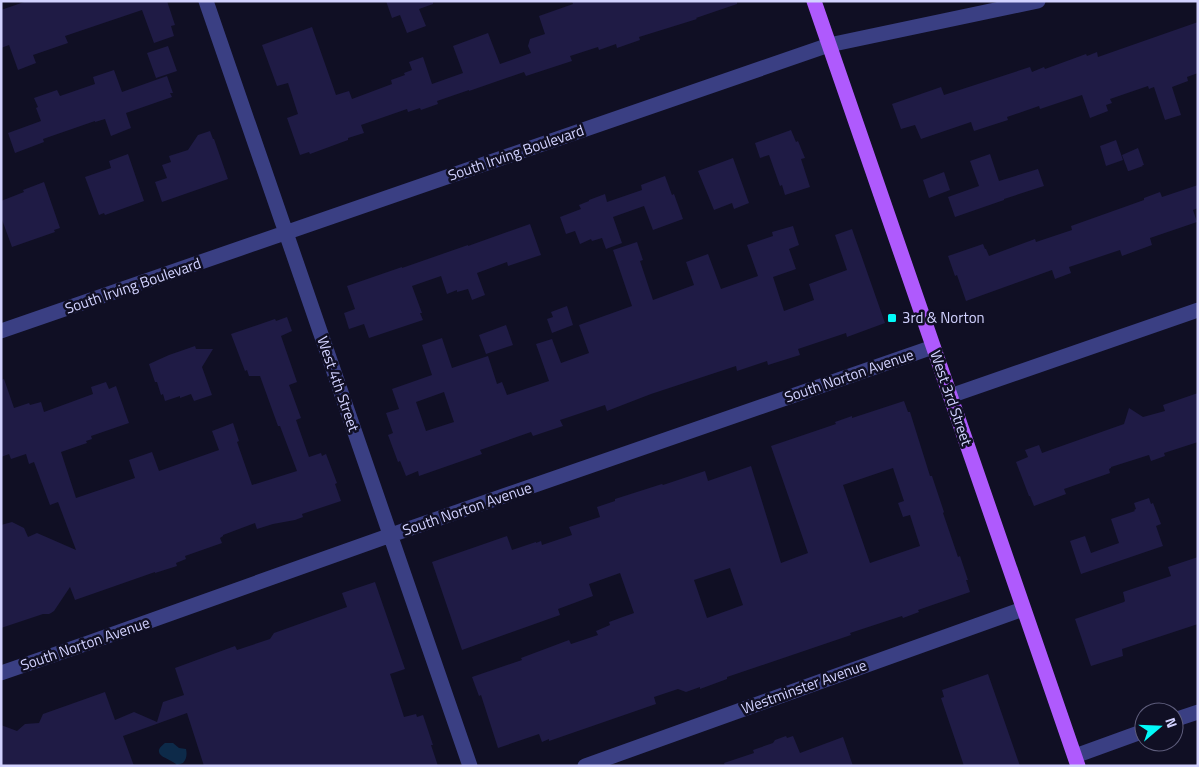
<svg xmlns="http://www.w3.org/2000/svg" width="1199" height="767" font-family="'Titillium Web',sans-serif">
<rect width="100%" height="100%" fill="#100f24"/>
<path fill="#0d2a49" d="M165,743h8l6,5 7,1c1,4 1,10 -3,14l-6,2c-6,-7 -29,-9 -12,-22z"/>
<path fill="#1f1b45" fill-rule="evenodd" d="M27,1h140l8,24 -4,1 3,10 -20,7 -12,-33 -77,26 3,7 -35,12 3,8 -18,7 -9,-25 -8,3v-38z
M386,1h47v3l-14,5 7,17 -19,7 -7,-18 -8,3z
M572,1h165v3l-41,14 1,1 -58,18 1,3 -23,8 -1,-4 -17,6 -1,-3 -28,9 2,5 -46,15 -2,-4 -55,19v-1l-32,11 1,3 -17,6 -1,-2 -12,4 -1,-3 -46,16 3,8 -16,5v2l-38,14 -1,-2 -9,3 -13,-37 11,-4 -10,-31 -11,3 -15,-41 50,-18 24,68 13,-4 3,8 40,-15 -1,-4 14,-5 -1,-2 8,-3 -3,-8 14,-5 9,27 31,-11 -10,-27 35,-13 12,31 31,-11 -3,-7 2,-7 15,-5 -6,-18 34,-12z
M1198,22v51l-11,4 1,4 -16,6 9,28 -16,5 -11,-33 -5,2 -1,-3 -38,13 2,4 -6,2 2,6 -18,7 -8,-23 -42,14 -1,-3 -32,11 1,3 -34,11 -3,-9 -50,17 -6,-14 -14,4 -9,-25 49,-17 3,8 86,-28 2,5 12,-5 1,2 41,-15 1,2 10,-4 1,5z
M168,46l9,25 -21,7 -9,-25z
M114,70l8,22 45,-16 6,17h-3l2,4 -46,16 5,15 -20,8 -6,-17 -10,3v-1l-52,18 1,3 -29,11 -7,-20 33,-12 -5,-13 2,-1 -4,-9 23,-8 3,6 35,-12 -2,-7z
M791,130l5,12 2,-1 7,17 -4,1 9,28 -25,8 -3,-10 -2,1 -11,-31 -9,3 -5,-15z
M210,131l3,8h1l14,40 -66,23 -7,-20 12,-4 -5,-13 9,-3 -2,-6 19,-6 10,-15z
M1116,140l7,20 -17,6 -6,-20z
M1138,148l6,17h-2l1,1 -14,5h-1l-6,-16z
M128,154l16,47 -39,14 -1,-2 -5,2 -14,-38 26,-9 -2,-7z
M990,154l9,27 39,-12 6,17 -40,13v1l-49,17 -7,-20 31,-11 -9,-25z
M733,158l16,45 -15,6 -2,-6 -18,7 -16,-39z
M944,172l6,18 -21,8 -6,-18z
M665,176l7,19 2,-1 9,25 -30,11 -9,-24 -31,11 9,26 -16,6 -4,-11 -10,3 -1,-2 -11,5 -5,-13 -9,3 -6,-17 21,-8 -2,-4 10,-4v-1l16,-6 2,8 35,-12 -1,-5z
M44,182l16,46 -6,2 1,2 -43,15 -11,-30v-16l23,-9 -1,-2z
M1198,185v23l-5,2 4,12 -47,16 2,7 -30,11 -2,-6 -51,17 2,6 -16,6 -3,-9 -86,31 -9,-26 -2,1 -7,-20 35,-12 2,5h1l3,7 46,-17 1,3 36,-12 -1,-4 73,-26v-2l16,-6 2,5z
M530,224l11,31 -33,11 -1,-4 -30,11 8,22 -13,5 -4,-11 -11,3v-2l-10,4 -6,-18 -29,10 10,27h-2l3,7 -54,18 -5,-14 -15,5 -5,-16 11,-4 -8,-23 55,-19v1l66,-23v1z
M793,226l6,19 -10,4 7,20 -23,8 11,34 30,-11 -5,-16 38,-14 -12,-35 17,-6 33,94 -38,14 -1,-4 -48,16 2,6 -32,10 -1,-4 -30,10 -1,-5 -85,28 -44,17 -2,-6 -45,15 3,6 -30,10 -2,-4 -51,18 2,4 -63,22 -1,-5 -12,5 -6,-15 -2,1 -10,-27 5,-2 -7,-20 13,-4 -7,-20 40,-14 -10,-30 20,-7 10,30 36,-12 9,28 5,-2 5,13 42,-14 -13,-37 16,-5 9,24 28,-10 -10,-28 53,-19 -19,-56 24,-8 6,18 -3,1 13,39 41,-15 -8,-23 22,-8 13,35 37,-13 -11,-31 26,-9 -1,-4zM444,392l10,30 -28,9 -10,-29z
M567,306l6,19 -21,8 -5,-14 6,-2 -2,-5z
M287,317l5,14 -11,5 16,46 -8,3 12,33 -5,2 13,37 12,-4 1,3 4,-2 11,29 -2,1 6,17 -39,13 1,3 -8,3 -22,4 -16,5 -2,-6 -32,12v1l-3,2 2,5 -37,13 1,3 -10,4 1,3 -22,7v-1l-80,28 -5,-13 -16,24 -3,2 -2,1h-6l-42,14v-103l11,-3 12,6 4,9 9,-4 39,17 -18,-48 -8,3 -16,-43 -5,2 -3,-10 -15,5 -2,-5 -8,3v-77l3,-1 10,29 15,-5 1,2 11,-3 3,10 49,-18 -2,-7 15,-5 3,7 7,-3 13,37 -38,13 1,3 -6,2 1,2 -26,9 15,46 59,-20 -6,-18 23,-8 7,19 60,-21 -7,-19 21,-8 6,18 -2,1 15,43 45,-14 -17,-45h-2l-18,-50h-11l-2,-6 -2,1 -14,-37 44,-15 1,2z
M506,325l7,20 -27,9 -7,-19z
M195,346l1,3h17l-11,18 10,28 -18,6 -3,-7 -11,4v-2l-15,5 -2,-7 -2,1 -4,-13h-2l-6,-18 20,-9z
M1198,393v49l-34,11 1,3 -14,5 -2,-6 -38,12v1l-2,1 1,4 -46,16 2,5 -32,12 -4,-10h-1l-13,-34 12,-5 -3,-7 14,-5 3,8 11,-4 71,-25 5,-16 14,9 22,-6 -2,-6z
M904,401l4,11h2l20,64h2l12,36 -1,1 15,44 2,-1 8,24h-2l4,12 -52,18 1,2 -16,6 -1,-2 -52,17 1,2 -124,42v2l-27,10v-2l-14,5 -8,-3 -24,8 2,7 -107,37v-2l-7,3 -3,-8 -41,14 -17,-53 -2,1 -7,-19 50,-17 -1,-2 48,-18 2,4 27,-9 -2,-4 14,-6 -1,-3 25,-9 -14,-40 -31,11 4,12 -35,13 2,6 -98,35 -30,-88 75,-26 5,14 24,-8v1l5,-2 1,4 30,-10 -3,-8 31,-10 -3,-10 18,-6v-2l47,-15 1,1 42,-14 3,10 43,-15 30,97 27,-10 -37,-107 65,-22 -1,-2 17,-6v2zM893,468l11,33 -6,2 5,14 7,-2 10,31 -50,17 -27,-78zM730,568l13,37 -36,13 -13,-38z
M1149,498l2,6 2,-1 8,21 -5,2 7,20 -82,28 -11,-33 15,-5 6,17 28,-10 -8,-24 24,-8 -1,-1 2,-1 -2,-6z
M1198,557v67l-76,25 1,7 -32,10 -16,-47 49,-17 1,-1 -2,-9 48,-16 -3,-9z
M375,582l30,87 -15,5 14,43 12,-3 1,3 6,-2 10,30h-2l7,21h-234l-17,-53 -64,23 11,30h-133v-41l16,6 8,-7 14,-1 4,-9 62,-22 10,28 19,-8 23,10 6,-20 21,-7 -9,-27 60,-22 2,4 33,-11 4,-6 73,-26 -5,-14z
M988,674l32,92h-56l-23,-68 3,-1 -2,-7z
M786,736l1,2 6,-2 7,17 43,-16 10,29h-128l-1,-3 30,-10 -1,-3 20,-7 2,-3z"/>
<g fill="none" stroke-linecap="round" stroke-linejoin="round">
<path stroke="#3a3f83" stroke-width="15" d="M206,1l264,765
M1,331l828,-286 209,-44
M950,396l248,-86
M1,673l87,-30 303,-108 542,-188
M1174,720l24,-8
M1075,756l69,-25
M585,766l438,-157"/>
<path stroke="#af5afd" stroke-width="15" d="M814,1l264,765"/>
</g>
<rect fill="#02faf9" stroke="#100f24" stroke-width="2" x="887" y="313" width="10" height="10" rx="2.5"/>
<g text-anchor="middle" stroke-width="5" stroke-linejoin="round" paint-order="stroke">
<g font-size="15" fill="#d2d2ff" stroke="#100f24">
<text transform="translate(516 153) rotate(-19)" y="5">South Irving Boulevard</text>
<text transform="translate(133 286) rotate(-19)" y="5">South Irving Boulevard</text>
<text transform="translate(849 376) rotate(-19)" y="5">South Norton Avenue</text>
<text transform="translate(338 384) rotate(71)" y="5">West 4th Street</text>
<text transform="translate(951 398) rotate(71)" y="5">West 3rd Street</text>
<text transform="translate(467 509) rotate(-19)" y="5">South Norton Avenue</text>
<text transform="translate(85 644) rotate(-19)" y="5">South Norton Avenue</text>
<text transform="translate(804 687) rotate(-20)" y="5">Westminster Avenue</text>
</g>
<g font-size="15" fill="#d2d2ff" stroke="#100f24" text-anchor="start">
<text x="902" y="323">3rd &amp; Norton</text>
</g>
</g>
<rect width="1199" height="767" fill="none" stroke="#d2d2ff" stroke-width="5"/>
<g transform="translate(1159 727) rotate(71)"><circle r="24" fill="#100f24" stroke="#5e5d7c"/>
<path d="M0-4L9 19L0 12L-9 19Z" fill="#02faf9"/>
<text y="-8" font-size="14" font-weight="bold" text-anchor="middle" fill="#d2d2ff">N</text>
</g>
</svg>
